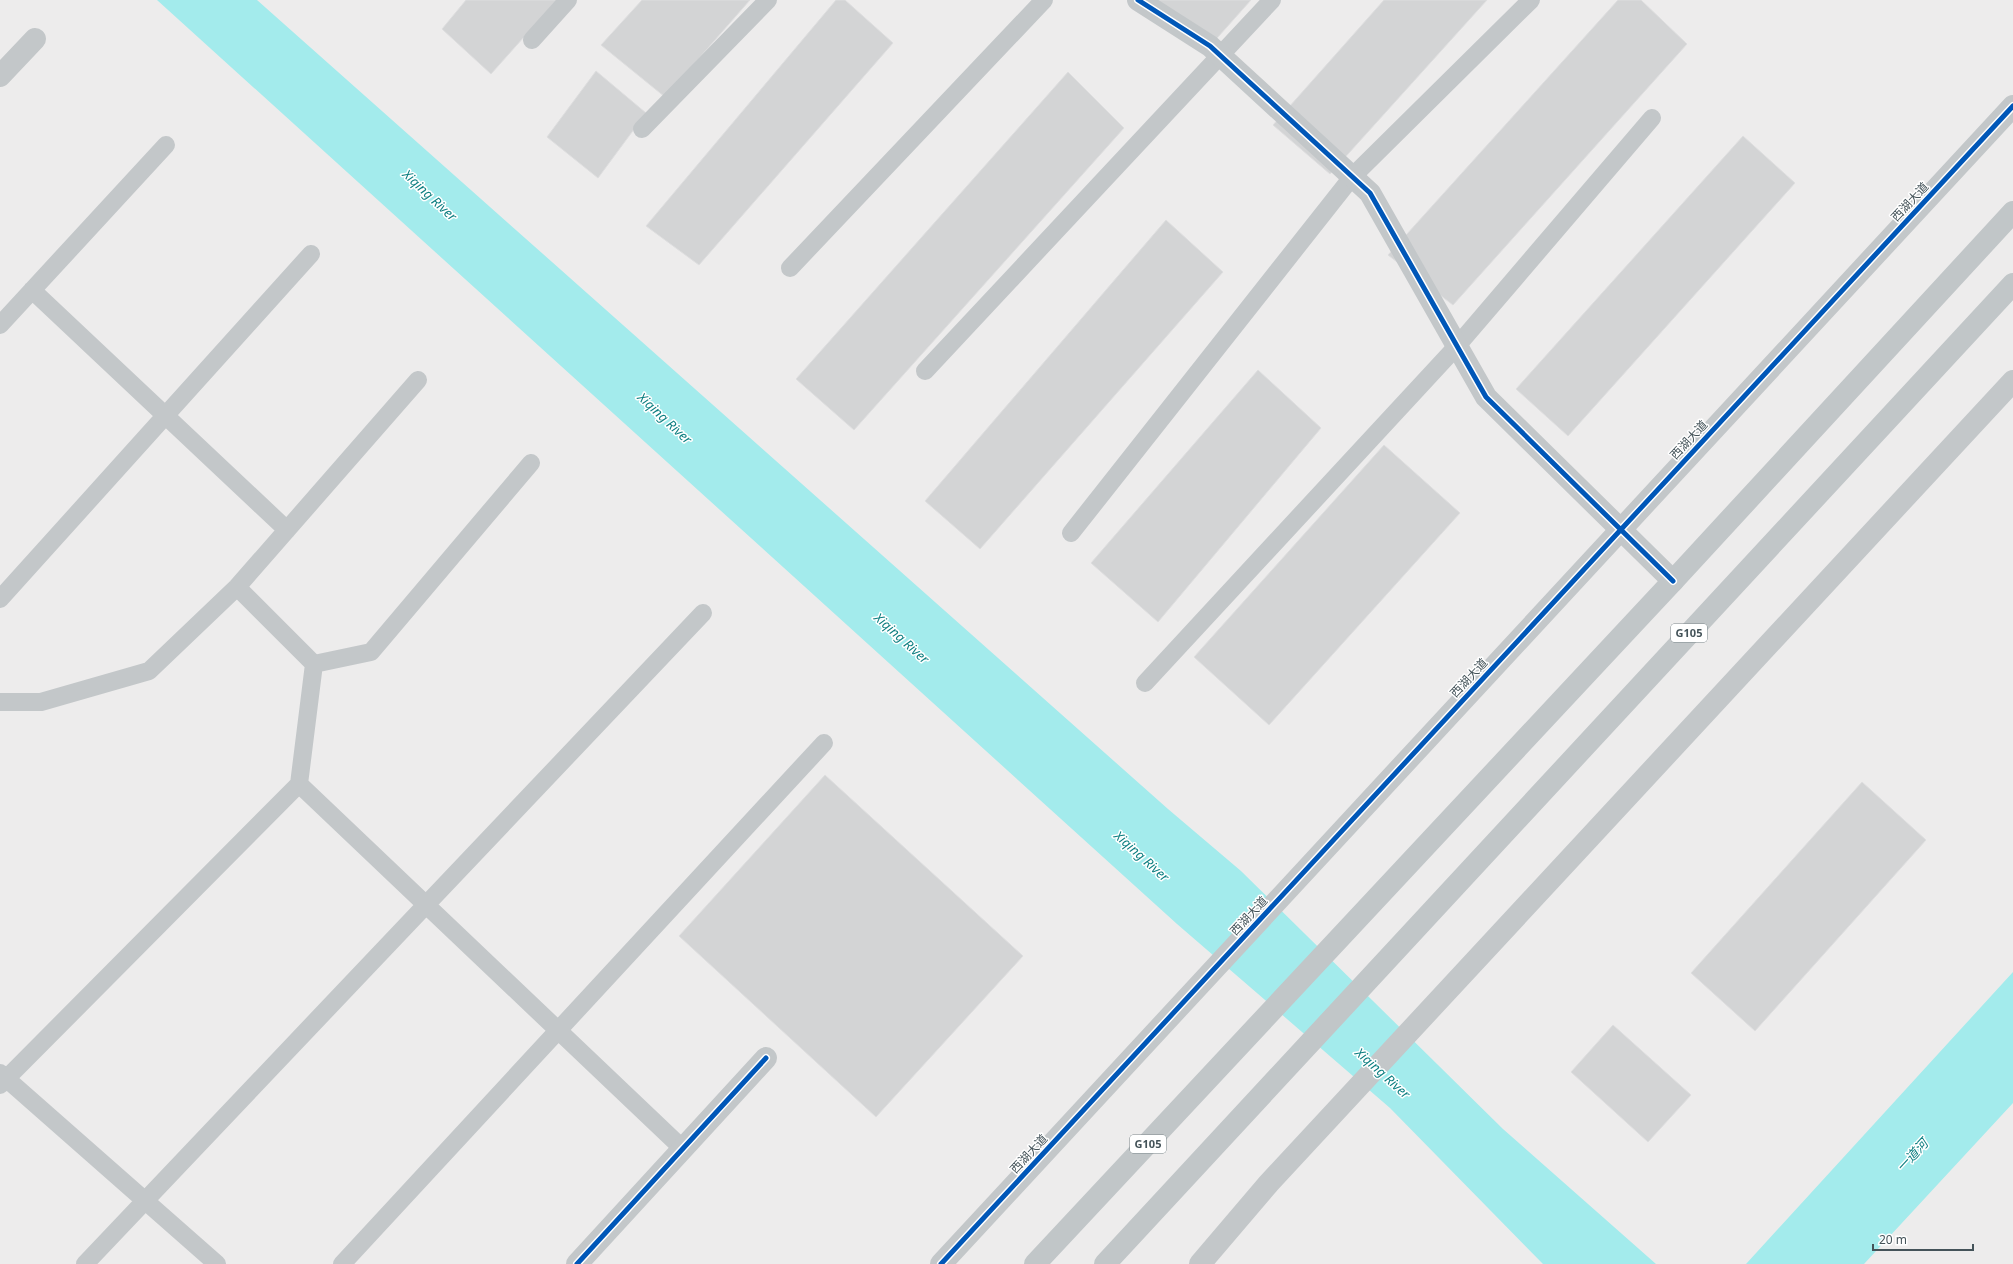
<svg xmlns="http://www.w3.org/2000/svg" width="2013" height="1264" font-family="'Noto Sans','Noto Sans SC',sans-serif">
<rect width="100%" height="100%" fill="#edecec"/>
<path fill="#a3ebec" d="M157,0h100l911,809 73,62 262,258 153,135h-113l-153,-156 -213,-184z
M2013,972v131l-149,161h-118z"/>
<path fill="#d3d4d5" stroke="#dededf" d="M466,0h91l-66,74 -49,-45z
M642,0h108l-85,97 -64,-52z
M836,0h9l48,43 -194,222 -53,-39z
M1152,0h99l-41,46z
M1384,0h103l-157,174 -57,-49z
M1618,0h23l46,44 -234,261 -65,-50z
M596,71l50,42 -48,65 -51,-41z
M1068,72l56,56 -270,302 -58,-51z
M1743,136l52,47 -227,253 -52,-47z
M1166,220l57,52 -243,277 -55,-48z
M1258,370l63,58 -163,194 -67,-59z
M1384,445l76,68 -191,212 -75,-68z
M825,775l198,181 -147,161 -197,-181z
M1862,782l64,58 -171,191 -64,-58z
M1613,1025l78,70 -43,47 -77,-70z"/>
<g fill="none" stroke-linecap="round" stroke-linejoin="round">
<path stroke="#c3c7c9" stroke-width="18" d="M532,40l36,-40
M642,129l126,-129
M790,268l254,-268
M32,290l255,240
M0,325l166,-180
M925,371l347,-371
M1071,533l281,-356 179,-177
M237,587l77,77 57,-12 160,-189
M0,599l311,-345
M1145,683l312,-337 195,-228
M0,702h41l108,-31 88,-84 181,-207
M299,784l384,365
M0,1073l217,191
M0,1085l299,-301 15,-120
M85,1264l618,-651
M342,1264l482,-521"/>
<path stroke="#c3c7c9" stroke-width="22" d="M1138,0l72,46 160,147 116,204 187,184
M0,76l35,-37
M577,1264l189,-206"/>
<path stroke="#c3c7c9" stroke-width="22" d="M941,1264l1072,-1158
M1200,1264l69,-81 744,-802"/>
<path stroke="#c1c6c8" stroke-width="22" d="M1035,1264l638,-683 340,-369
M1105,1264l908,-980"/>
<defs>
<path id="cycleway" d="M1138,0l72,46 160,147 116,204 187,184
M577,1264l189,-206
M941,1264l1072,-1158"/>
</defs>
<use href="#cycleway" stroke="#fff" stroke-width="8"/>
<use href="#cycleway" stroke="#0057b8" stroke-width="5"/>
</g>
<g text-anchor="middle" stroke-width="3" stroke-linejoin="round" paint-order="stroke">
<g fill="#fff" stroke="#7c878b" stroke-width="1">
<rect x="1671" y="624" width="36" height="18" rx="3"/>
<rect x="1130" y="1135" width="36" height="18" rx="3"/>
</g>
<g font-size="11" font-weight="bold" fill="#445359">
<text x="1689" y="637">G105</text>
<text x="1148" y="1148">G105</text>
</g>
<g font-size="12" fill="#445359" stroke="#fff">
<text transform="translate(1910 202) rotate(-47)" y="4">西湖大道</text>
<text transform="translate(1689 440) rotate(-47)" y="4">西湖大道</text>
<text transform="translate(1469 678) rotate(-47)" y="4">西湖大道</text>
<text transform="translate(1249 916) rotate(-47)" y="4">西湖大道</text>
<text transform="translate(1029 1154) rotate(-47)" y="4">西湖大道</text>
</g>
<g font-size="13" font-style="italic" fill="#0c7e80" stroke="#fff">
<text transform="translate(430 195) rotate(43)" y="5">Xiqing River</text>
<text transform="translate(665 418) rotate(43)" y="5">Xiqing River</text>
<text transform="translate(902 638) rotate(42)" y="5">Xiqing River</text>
<text transform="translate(1142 856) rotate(42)" y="5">Xiqing River</text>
<text transform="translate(1383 1073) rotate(42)" y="5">Xiqing River</text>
<text transform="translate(1912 1155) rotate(-47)" y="5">一道河</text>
</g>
</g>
<path d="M1873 1244v6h100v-6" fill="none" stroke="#445359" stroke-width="2"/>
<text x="1879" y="1244" font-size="12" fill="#445359" stroke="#ffffff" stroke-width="3" paint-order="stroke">20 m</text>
</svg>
